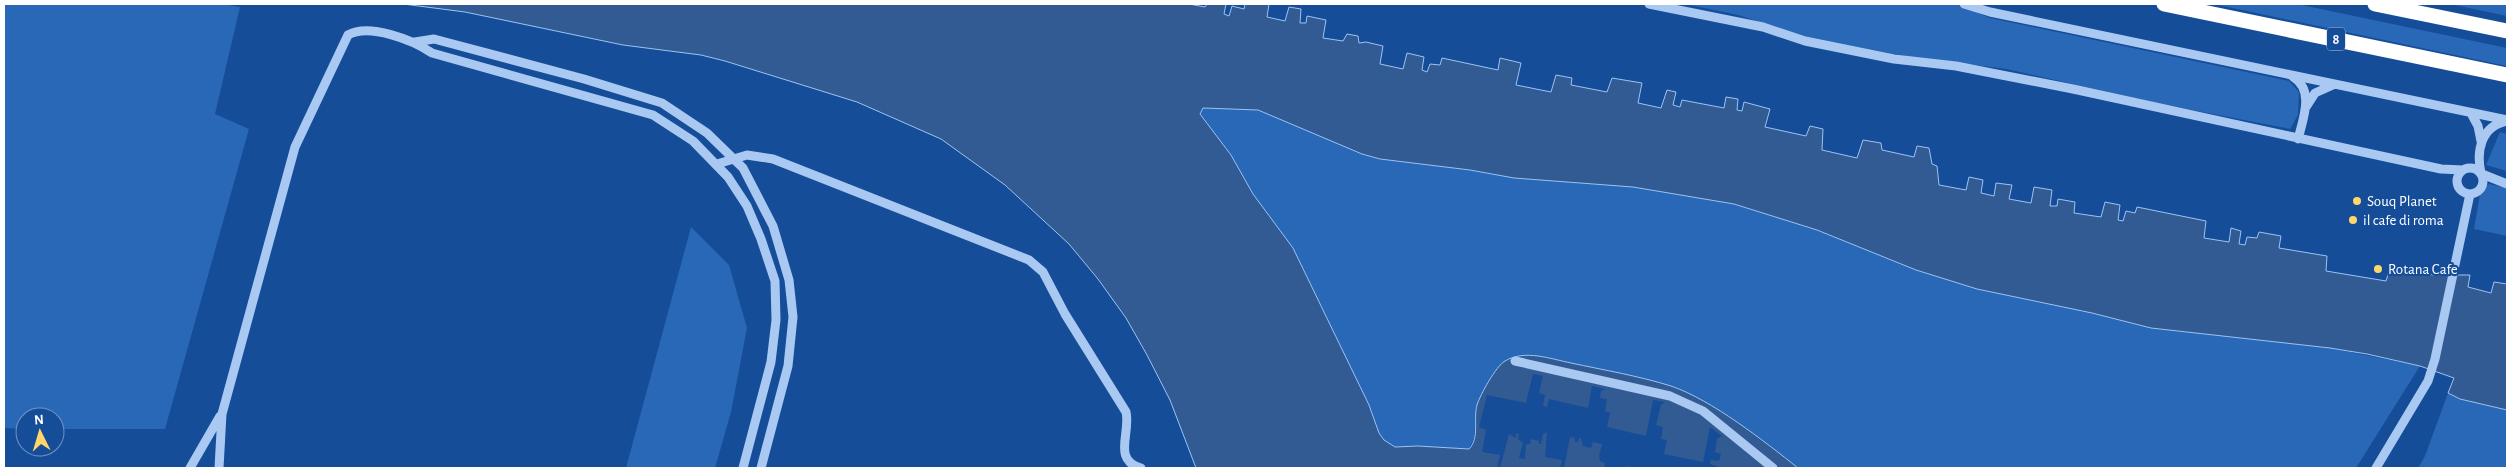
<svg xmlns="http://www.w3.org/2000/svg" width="2511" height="472" font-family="'Alegreya Sans',sans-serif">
<rect width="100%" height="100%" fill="#154d99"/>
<path fill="#2967b7" d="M4,4h219l17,3 -25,107 34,15 -84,300h-110v-12h-30v12l-21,-1z
M1685,4h271l34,14 299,63 10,11 -1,23 -8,14 -134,-26 -149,-34 -91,-11 -108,-20 -70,-23z
M2214,4h83l210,44v18z
M2450,4h57v12z
M1203,108l55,2 104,44 18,5 90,11 44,8 119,9 101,17 83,26 99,40 61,19 115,24 59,15 179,20 90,18 -64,102h-558l-77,-56 -49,-25 -134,-31 -61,50 -3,32 -5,11 -51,-3 -23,1 -11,-7 -5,-7 -10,-28 -76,-157 -40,-54 -22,-39 -31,-41z
M2500,132l7,2v37l-21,-6z
M2489,184l18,4v48l-33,-7 7,-41z
M691,227l38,38 18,63 -16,84 -16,56h-89z
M2448,393l12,6 47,11v58h-89l7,-12z"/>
<path fill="#335b93" stroke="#9bc4f5" d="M403,4h786l16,3 2,-3h19l-2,10 5,2 3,-10 12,3 1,-5h24l-2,13 18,4 4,-14 12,2 -1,14h6l1,-7 19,4 -3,18 20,3 4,-7 11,2 1,7 7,-1 17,4 -3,18 23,5 4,-16 17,4 -2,13 5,2 3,-8 10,1 2,-7 56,12 2,-12 21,5 -5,22 35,7 5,-17 16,3 -1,7 36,7 5,-14 30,5 -4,20 23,5 6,-18 9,2 -3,13 7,2 2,-7 42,8 2,-11 12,2 -1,11 5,1 2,-9 26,7 -5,18 41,9 4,-10 13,3 -1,21 35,8 6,-18 18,3 1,7 32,7 3,-11 12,2 3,16 5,2 2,19 27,5 3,-13 14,3 -2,13 13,3 2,-13 16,2 -3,14 22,4 3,-16 18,3 -2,16h7l1,-7 17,3 -1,11 27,4 4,-15 15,3 -2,15 5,1 3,-10 9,2 2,-6 69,14 -2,17 25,4 2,-14 10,3 -2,13 6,1 2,-8 10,1 2,-6 22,4 -2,12 48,8 -1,15 60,10 4,-13 43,7h37l-2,12 23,6 3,-11 13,2v126l-47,-11 -12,-6 6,-15 -34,-12 -53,-12 -37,-6 -179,-20 -59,-15 -115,-24 -61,-19 -99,-40 -83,-26 -101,-17 -119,-9 -44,-8 -90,-11 -18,-5 -104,-44 -55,-2 -3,6 31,41 22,39 40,54 76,157 10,28 5,7 11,7 23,-1 51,3c11,-11 4,-30 8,-44 3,-10 19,-39 28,-44 20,-12 46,-2 66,2 33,7 68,13 100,23 41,14 93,55 127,82h-602l-26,-68 -23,-45 -21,-37 -28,-39 -29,-35 -64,-59 -64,-46 -84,-37 -132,-41 -24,-6 -78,-10 -158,-33z"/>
<path fill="#154d99" d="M1533,374l10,2 -4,17 6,2 -2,11 4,1 2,-8 39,9 4,-22 13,3 -4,2 -1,7 7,1 -2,12 5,2 -3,14 39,9 7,-36 12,2 -4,3 -5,20 7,2 -2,12 6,1 -3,14 39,8 7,-35 12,9 -5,3 -2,13 6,2 -2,7 -8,-1 -1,4 14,4h-92l-4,-2 -1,2h-23l1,-5 -5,-2 -1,-5 3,-12 -9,-2 -2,6 -8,-2 -2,-8h-2l-1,4h-3v-4l-5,-1 -6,31h-4l2,-8 -17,-3 2,-25 -4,2 -2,10h-2v-3l-8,-2 -1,5h-4l-1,15 -6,-1 4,-15 -5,-4 1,-5 -3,-1v5l-7,-4 -9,34h-3l3,-13 -18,-3 4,-22 -7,-3 8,-32 39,8z"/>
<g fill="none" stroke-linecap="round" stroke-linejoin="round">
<path stroke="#a9c9f2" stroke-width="9" d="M1649,4l114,23 42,14 89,18 62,7 117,23 368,80 22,1
M1964,4l26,8 517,108
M415,42l19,-3 150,40 78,24 45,30 36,35 30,58 16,54 4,37 -5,49 -27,102
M2293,77c22,13 10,42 5,62
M2306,107l9,-14 18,-8
M2471,113l7,13 3,15
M717,164l30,-9 26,4 256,101 14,12 22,42 61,98c5,21 -14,48 15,56
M2457 181a13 13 0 1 1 26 0a13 13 0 1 1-26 0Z
M2481,173c-5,-22 0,-47 26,-52
M2482,174l25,10
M1515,361l155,35 33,15 70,57
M190,468l30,-52
M219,468l3,-54 73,-267 53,-112c21,-12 65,5 84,18l221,62 40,26 35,36 19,29 14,33 14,42 1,39 -5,42 -28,106
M2376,468l52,-87 7,-22 35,-165"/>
<path stroke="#fff" stroke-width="15" d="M2164,4l343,71
M2375,4l132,27"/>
</g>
<g fill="#ffd66a" stroke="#154d99" stroke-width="2">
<circle cx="2357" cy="201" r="5"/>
<circle cx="2353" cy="220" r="5"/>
<circle cx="2378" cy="269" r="5"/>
</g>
<g text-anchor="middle" stroke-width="4.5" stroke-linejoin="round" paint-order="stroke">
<rect fill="#154d99" stroke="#b9cae0" stroke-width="1" x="2327" y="27.5" width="18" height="23" rx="4"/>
<g font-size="14" font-weight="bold" fill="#fff">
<text x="2336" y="44">8</text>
</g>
<g font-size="15" fill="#fff" stroke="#154d99" text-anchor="start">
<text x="2367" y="206">Souq Planet</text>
<text x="2363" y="225">il cafe di roma</text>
<text x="2388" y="274">Rotana Cafe</text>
</g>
</g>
<rect width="2511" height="472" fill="none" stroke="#ffffff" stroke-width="10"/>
<g transform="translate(40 432) rotate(355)"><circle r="24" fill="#154d99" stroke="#7394c2"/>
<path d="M0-4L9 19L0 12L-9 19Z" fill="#ffd66a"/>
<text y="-8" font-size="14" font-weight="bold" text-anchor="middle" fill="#ffffff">N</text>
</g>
</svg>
